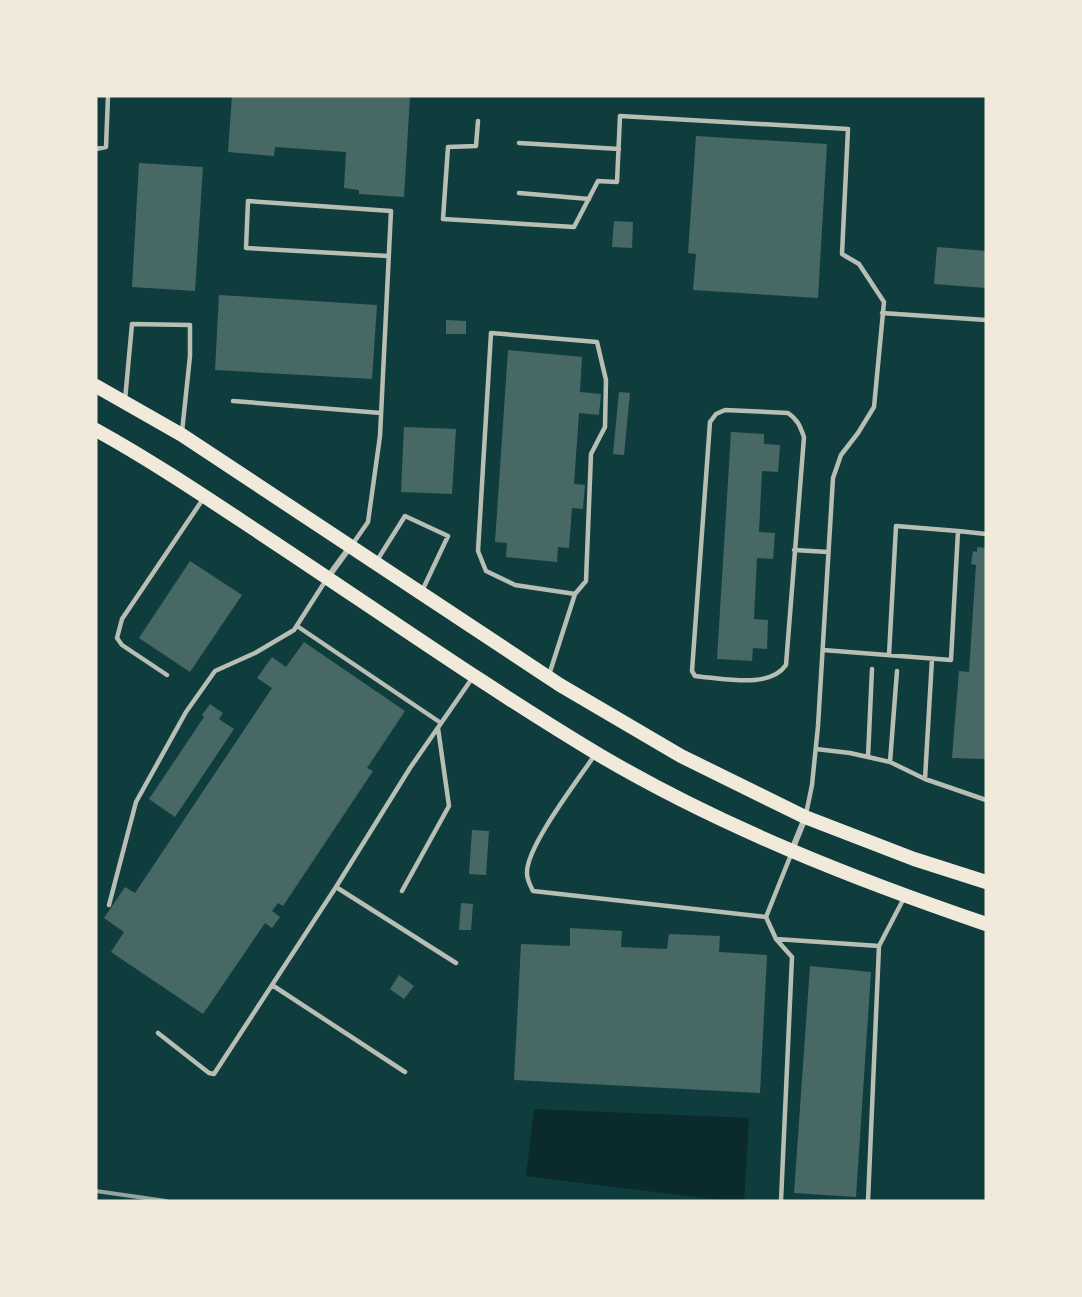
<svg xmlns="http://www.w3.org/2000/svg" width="1082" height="1297" font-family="Roboto,sans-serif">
<rect width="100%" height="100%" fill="#0f3d3e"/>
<path fill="#0a2a2b" d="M534,1109l215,9 -5,83h-16l-202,-25z"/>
<path fill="#486865" d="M232,96h178l-6,101 -45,-3v-4l-15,-2 2,-36 -71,-5 -1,9 -46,-4z
M696,136l131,8 -9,154 -125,-8 3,-36 -8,-1z
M139,163l64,4 -8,124 -63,-4z
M614,221l19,1 -1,26 -20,-1z
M937,247l49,4v37l-52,-4z
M219,295l158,10 -5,74 -157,-9z
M446,320l20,1v13h-20z
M508,350l74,7 -2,35 21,2 -2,21 -20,-2 -5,71 11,1 -2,24 -11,-1 -3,40 -11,-1 -1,15 -51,-5 1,-14 -12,-1z
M619,392l11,1 -6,62 -11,-1z
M404,427l52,2 -4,65 -51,-2z
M731,432l33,2v10l16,1 -2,27 -16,-1 -3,61 16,1 -2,26 -16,-1 -3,61 14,1 -1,29 -14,-1 -1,13 -35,-2z
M977,547l9,1v211l-34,-1 7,-87 10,1 7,-107 -5,-1 2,-13 4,1z
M190,561l52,34 -52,77 -51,-34z
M304,642l101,69 -38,57 6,3 -90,135 -5,-3 -6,8 8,6 -8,11 -7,-5 -62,91 -92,-62 13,-20 -20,-14 21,-31 10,6 137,-205 -15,-10 15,-21 14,10z
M210,704l13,9 -4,6 15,10 -59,88 -26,-18 55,-82 -2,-2z
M472,830l17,1 -3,44 -17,-1z
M461,903l12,1 -2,26h-12z
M570,928l52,3 -1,16 46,2 2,-15 51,2 -1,16 48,3 -7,138 -246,-13 7,-136 49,2z
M810,966l61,6 -15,225 -62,-4z
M399,975l15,11 -10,13 -14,-10z"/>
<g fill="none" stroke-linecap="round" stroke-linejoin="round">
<path stroke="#b8beb3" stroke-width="4.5" d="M478,121l-2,25 -28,1 -5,72 131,8 24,-46 19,1 3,-66 228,13 -6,125 17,10 25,38 -10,105 -16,26 -17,22 -8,23 -15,248 -6,59 -6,29
M519,143l100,6
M96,149l10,-2 2,-51
M519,193l70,6
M882,313l104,7
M125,400l7,-76 58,1v31l-8,76
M233,401l148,12
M725,410l63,3c10,7 12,13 16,24l-18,228c-16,23 -58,14 -83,12l-8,-1 -3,-5 18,-249 6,-8z
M352,545l16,-23 12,-86 11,-225 -143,-10 -2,47 142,8
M794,550l34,2
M376,562l29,-46 43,20 -26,55
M297,626l144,97
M823,650l128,10 7,-129 28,3
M889,655l7,-129 62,5
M167,675l-45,-30 -5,-7 5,-19 81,-120
M549,675l26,-81 -60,-9 -29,-14 -8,-20 13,-218 106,9 9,38 -1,47 -14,27 -5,127 -11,13
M816,749l34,4 40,9 35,17 61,21
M594,756c-16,24 -68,91 -67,117 0,7 3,12 6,18l233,26 26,-65
M868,757l4,-88
M890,762l7,-91
M925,779l7,-120
M336,887l120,76
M402,891l47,-85 -11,-78
M109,905l27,-103 50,-90 29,-41 40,-18 39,-23 32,-50
M766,917l10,22 16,18 -11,244
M776,939l103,7
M272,985l133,87
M158,1033l51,40 5,1 122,-187 74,-119 63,-91
M868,1201l11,-255 25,-48"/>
<path stroke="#b8beb3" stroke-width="6" d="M328,577l22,-30
M792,850l13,-32"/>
<path stroke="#f1e9da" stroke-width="14" d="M96,386l86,49 378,250 121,71 124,61 109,42 72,23
M96,430c56,31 108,66 161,101 114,75 227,155 344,225 121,71 253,123 385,168"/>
<path stroke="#97a49c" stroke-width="4" d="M96,1191l70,10"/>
</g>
<rect width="1082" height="1297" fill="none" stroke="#f1e9da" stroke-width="195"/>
</svg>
